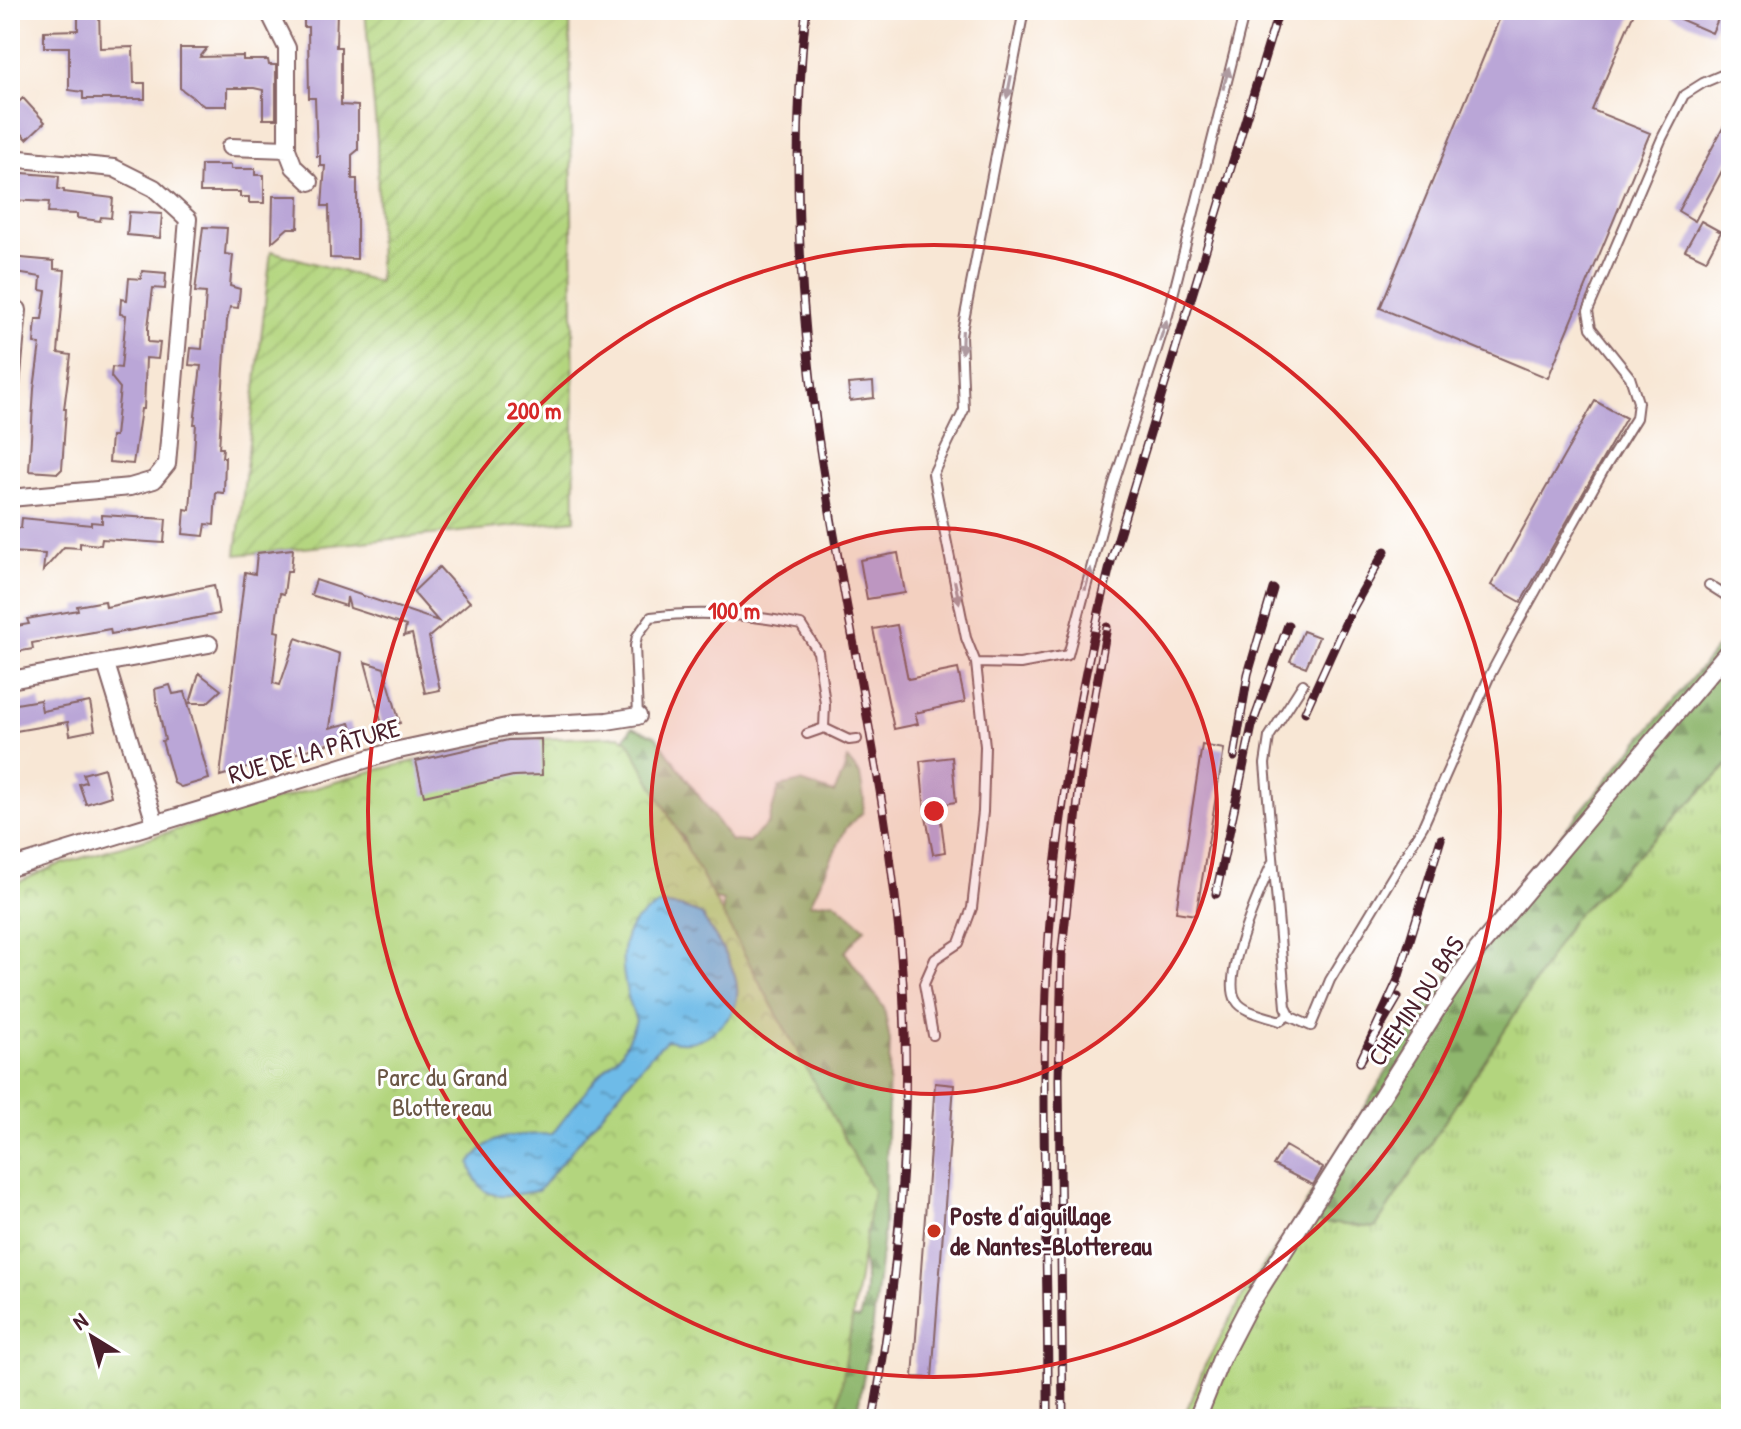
<svg xmlns="http://www.w3.org/2000/svg" width="1741" height="1429" font-family="'Patrick Hand',sans-serif">
<defs>
<pattern id="grass-tufts" width="24" height="20" patternUnits="userSpaceOnUse" patternTransform="scale(2)"><rect width="24" height="20" fill="#b3d57e"/><path d="M3 7l-1-3M5 7V3M7 7l1-3M15 17l-1-3M17 17v-4M19 17l1-3" fill="none" stroke="#9bb66d"/></pattern>
<pattern id="forest-firs" width="22" height="20" patternUnits="userSpaceOnUse" patternTransform="scale(2)"><rect width="22" height="20" fill="#8eb66d"/><path d="M5 1l3.5 6h-7zM16 11l3.5 6h-7z" fill="#76935a"/></pattern>
<pattern id="park-crowns" width="20" height="18" patternUnits="userSpaceOnUse" patternTransform="scale(2)"><rect width="20" height="18" fill="#b3d57e"/><path d="M2 6a3 3 0 1 1 6 0M12 15a3 3 0 1 1 6 0" fill="none" stroke="#9bb66d"/></pattern>
<pattern id="garden-furrows" width="10" height="10" patternUnits="userSpaceOnUse" patternTransform="scale(2)"><rect width="10" height="10" fill="#b3d57e"/><path d="M-1 1l2-2M0 10L10 0M9 11l2-2" fill="none" stroke="#9bb66d"/></pattern>
<pattern id="water-ripples" width="26" height="14" patternUnits="userSpaceOnUse" patternTransform="scale(2)"><rect width="26" height="14" fill="#6ebbe8"/><path d="M2 4q2-2 4 0t4 0M15 11q2-2 4 0t4 0" fill="none" stroke="#5c97bc"/></pattern>
</defs>
<rect width="100%" height="100%" fill="#fff"/>
<filter id="ink" filterUnits="userSpaceOnUse"><feTurbulence type="fractalNoise" baseFrequency=".0125" numOctaves="2"/><feDisplacementMap in="SourceGraphic" scale="16" xChannelSelector="R" yChannelSelector="G"/><feConvolveMatrix kernelMatrix="1 2 1 2 8 2 1 2 1" color-interpolation-filters="sRGB"/></filter>
<filter id="wash" filterUnits="userSpaceOnUse"><feTurbulence type="fractalNoise" baseFrequency=".006" numOctaves="4" result="noise"/><feDisplacementMap in="SourceGraphic" scale="32" xChannelSelector="R" yChannelSelector="G"/><feGaussianBlur stdDeviation="1.8" result="paint"/><feColorMatrix in="noise" values="0 0 0 0 0 0 0 0 0 0 0 0 0 0 0 0 0 1.4 0 .05"/><feComposite in="paint" operator="in"/></filter>
<g filter="url(#wash)">
<rect width="100%" height="100%" fill="#f8e7d5"/>
<path fill="url(#grass-tufts)" stroke="#7e7a54" stroke-width="2" d="M1731,762v657h-548l21,-52 41,-75 51,-72 79,8 149,-228 48,-81z"/>
<path fill="url(#forest-firs)" stroke="#6c6a4c" stroke-width="2" d="M1731,631v131l-159,158 -48,80 -149,228 -79,-8 143,-234 41,-54z
M632,727l24,9 75,105 17,1 20,-18 11,-37 22,-5 33,11 9,-19 4,-15 13,16 4,24 -1,13 -17,16 -36,76 24,-3 31,27 -20,24 39,56 6,33 -6,185 -11,98 -17,95h-46l30,-102 19,2c9,-26 7,-49 1,-75l-138,-318 1,-25 -26,-7 -6,-36 -8,-21 -21,-22 -44,-67z"/>
<path fill="url(#park-crowns)" stroke="#7e7a54" stroke-width="2" d="M620,736l9,6 244,449 -37,228h-826v-533l45,-20 321,-96 132,-30z"/>
<path fill="url(#garden-furrows)" stroke="#7e7a54" stroke-width="2" d="M365,10h205l5,510 -339,35 35,-304 108,31 -2,-142z"/>
<path fill="url(#water-ripples)" stroke="#5c6d8a" stroke-width="2" d="M660,904l21,3 20,7c21,36 60,80 17,114 -17,14 -29,17 -51,12l-16,15 -113,136c-34,4 -58,15 -68,-28 22,-32 47,-28 82,-29l45,-57 25,-25 14,-31c-10,-25 -21,-68 -6,-93 7,-11 20,-18 30,-24z"/>
<g id="blocks">
<path fill="#baa6d7" d="M78,10h21l1,38 33,-1 1,36h11v16h-62v-7l-14,-2v-43h-25v-16l34,-1z
M304,10h33l-1,37h5v58l17,1v44l-6,5v24h5v80l-27,-1 -1,-52h-7l3,-40h-5v-10h-3l-2,-58h-6l-1,-71h-4z
M1503,10h132l-43,100 58,23 -102,245 -168,-70z
M1659,10h63l-10,23z
M180,48h27l-7,9 43,-1v4h25l1,5h7v54h-13v-29l-9,-2h-27v18h-23l-24,-18z
M23,98l22,24 -18,17 -17,-18v-11z
M1731,113v41l-36,67 -17,-10z
M201,165h30v4h24v6h9v28h-15v-6h-9v-5h-40z
M10,172l49,4 -1,13 6,1v2l49,6 -2,20 -10,-1 -1,4 -23,-3v-4l-29,-1 1,-11 -39,-2z
M273,196h26l-1,32h-10l-16,14z
M129,212l33,2 -2,24 -33,-3z
M1701,221l20,11 -15,28 -21,-10z
M203,227l24,1 -2,26 8,1 -3,31 10,3 -2,19 -8,-1 -3,14 -8,127h4l-1,9h3l-1,36 -8,-1 -2,33 -8,-1 -2,12 -21,-2 2,-25 5,1 6,-86h-2l7,-58 -12,-1 2,-17 11,1 4,-56 -11,-1z
M10,257l44,4v8l11,1 -7,83 13,2 -7,54h2l-4,60 -4,4 -29,-2 5,-82 6,-45 -6,-1 2,-24h6l4,-28 -6,-1 1,-13 -31,-5z
M142,271l24,2 -1,16 -12,-1 -5,39v15l12,1 -2,16 -12,-1 -2,51h-3l-8,55 -24,-2 2,-26h4l5,-48 -9,-11 1,-10 9,1 5,-53 -6,-1 1,-15 6,1 2,-22 12,1z
M873,382l1,16 -24,3 -2,-17z
M1595,401l31,17 -105,184 -30,-17z
M102,515l64,4 -2,24 -62,-4 -1,6 -21,-2v5l-16,-1 -21,24 2,-17 -35,-2v-24h11l1,-10 69,7v-3l11,1z
M293,549l-2,22h-4l-3,23 -4,-1 -5,38 4,1 -6,51 7,2 16,-47 44,16 -10,74 20,-5 4,13 -134,40 25,-204 10,2 2,-21z
M898,553l7,40 -38,6 -7,-39z
M439,567l31,35 -41,35 11,53 -15,3 -13,-59 -8,2 2,-10 -56,-18 -3,-11 -1,9 -35,-11 5,-15 122,41 -25,-29z
M214,585l5,29 -108,20 -1,-5 -50,9 -28,5 1,6 -23,4v-26l19,-3 -2,-5 51,-9 -1,-4 28,-5 1,6z
M897,625l11,54 50,-10 7,33 -50,11 3,11 -24,5 -21,-100z
M1303,631l16,6 -13,30 -16,-6z
M365,662l19,6 16,55 -17,5z
M199,673l22,17 -14,13h-17z
M170,685l3,9 12,-2 24,87 -28,8 -7,-4 -12,-42 3,-1 -9,-42 -1,-9z
M40,700l2,11 48,-9 5,28 -25,5 -2,-13 -58,10v-27z
M541,739l1,36 -29,1 -89,20 -8,-35 92,-21z
M1202,745l22,4 -28,166 -20,-3z
M952,757l4,45 -17,3 6,47 -12,2 -8,-42 -5,-51z
M104,768l7,28 -25,8 -7,-20 7,-2 -3,-8z
M935,1083l19,2 -22,293 -19,-1z
M1285,1146l38,22 -10,17 -40,-20z"/>
</g>
</g>
<g filter="url(#ink)">
<use href="#blocks" fill-opacity="0" stroke="#876566" stroke-width="2"/>
<g fill="none" stroke-linecap="round" stroke-linejoin="round">
<defs>
<path id="lane" d="M1024,10l-63,326 3,74 -31,64 33,164 10,25 44,1 48,-9 45,-169 55,-171 77,-305
M1709,585l22,14
M1303,684l-34,53 -4,27 21,243 5,10 20,9 19,-46 93,-154 67,-151 25,-47 88,-157 33,-53 2,-16 -8,-25 -39,-49 -3,-17 74,-173 22,-43 19,-12 21,-9 7,-13
M638,716l-3,-70 2,-10 14,-19c51,-7 99,-3 150,8l17,27 7,52 -1,24 -17,6
M824,728l25,12 8,-1
M1272,863c-11,25 -51,113 -36,137 7,13 31,16 44,21l9,-6
M933,1035l-9,-51 11,-25 24,-16 13,-35 11,-96 2,-66 -9,-83"/>
<path id="street" d="M268,10l19,38v101
M230,147l57,2 7,18 16,15
M10,158l104,10 40,20 34,31 -21,245 -13,16 -24,7 -120,11
M10,396l8,-86
M106,664l49,159
M10,680l199,-36
M10,868l384,-117 117,-25 96,-5 31,-5
M1197,1419l24,-60 25,-48 193,-305 38,-56 254,-302"/>
</defs>
<use href="#lane" stroke="#876566" stroke-width="12"/>
<use href="#street" stroke="#876566" stroke-width="20"/>
<use href="#lane" stroke="#fff" stroke-width="8"/>
<use href="#street" stroke="#fff" stroke-width="16"/>
<defs>
<path id="rail" d="M806,10c-15,140 -8,280 11,419 24,172 67,341 83,514 14,160 1,318 -27,476
M1305,712l45,-99 35,-62
M1234,757l14,-83 25,-85
M1216,894l36,-168 36,-101
M1398,997l-38,65 37,-80 44,-143
M1048,1419c1,-173 -12,-348 4,-521 10,-115 32,-228 60,-340l167,-548
M1063,1419l-4,-340 3,-129 19,-177 26,-146"/>
</defs>
<use href="#rail" stroke="#4a1f2b" stroke-width="9"/>
<use href="#rail" stroke="#fff" stroke-width="6" stroke-dasharray="18" stroke-linecap="butt"/>
</g>
<defs><path id="oneway-solid" d="M-6-.8H1V-3.2L6.5 0L1 3.2V.8H-6Z" transform="scale(2)"/></defs>
<g fill="#ae9aa0">
<use href="#oneway-solid" transform="translate(1226 78) rotate(-75)"/>
<use href="#oneway-solid" transform="translate(1009 87) rotate(101)"/>
<use href="#oneway-solid" transform="translate(1163 331) rotate(-72)"/>
<use href="#oneway-solid" transform="translate(962 342) rotate(92)"/>
<use href="#oneway-solid" transform="translate(1088 579) rotate(-75)"/>
<use href="#oneway-solid" transform="translate(957 592) rotate(78)"/>
</g>
</g>
<circle cx="934" cy="811" r="283" fill="#d62828" fill-opacity=".12"/>
<g fill="none" stroke="#d62828" stroke-width="4">
<circle cx="934" cy="811" r="283"/>
<circle cx="934" cy="811" r="566"/>
</g>
<circle fill="#c8321e" stroke="#fff" stroke-width="3" cx="934" cy="1231" r="8"/>
<g text-anchor="middle" stroke-width="6" stroke-linejoin="round" paint-order="stroke">
<g font-size="26" fill="#4a1f2b" stroke="#fff">
<text transform="translate(314 751) rotate(-16)" y="9">RUE DE LA PÂTURE</text>
<text transform="translate(1416 1001) rotate(-56)" y="9">CHEMIN DU BAS</text>
</g>
<g font-size="26" fill="#6a5644" stroke="#fff">
<text x="442" y="1086">Parc du Grand<tspan x="442" dy="30">Blottereau</tspan></text>
</g>
<g font-size="26" font-weight="bold" fill="#4a1f2b" stroke="#fff" text-anchor="start">
<text x="950" y="1225">Poste d’aiguillage<tspan x="950" dy="30">de Nantes-Blottereau</tspan></text>
</g>
</g>
<circle cx="934" cy="811" r="12" fill="#d62828" stroke="#fff" stroke-width="4"/>
<g font-size="24" text-anchor="middle" font-weight="bold" fill="#d62828" stroke="#fff" stroke-width="6" stroke-linejoin="round" paint-order="stroke">
<text x="534" y="419">200 m</text>
<text x="734" y="619">100 m</text>
</g>
<rect width="1741" height="1429" fill="none" stroke="#fff" stroke-width="40"/>
<g transform="translate(92 1337) rotate(323)" stroke="#ffffff" stroke-width="6" paint-order="stroke">
<path d="M0-6L14 30L0 20L-14 30Z" fill="#4a1f2b"/>
<text y="-12" font-size="22" font-weight="bold" text-anchor="middle" fill="#4a1f2b">N</text>
</g>
</svg>
